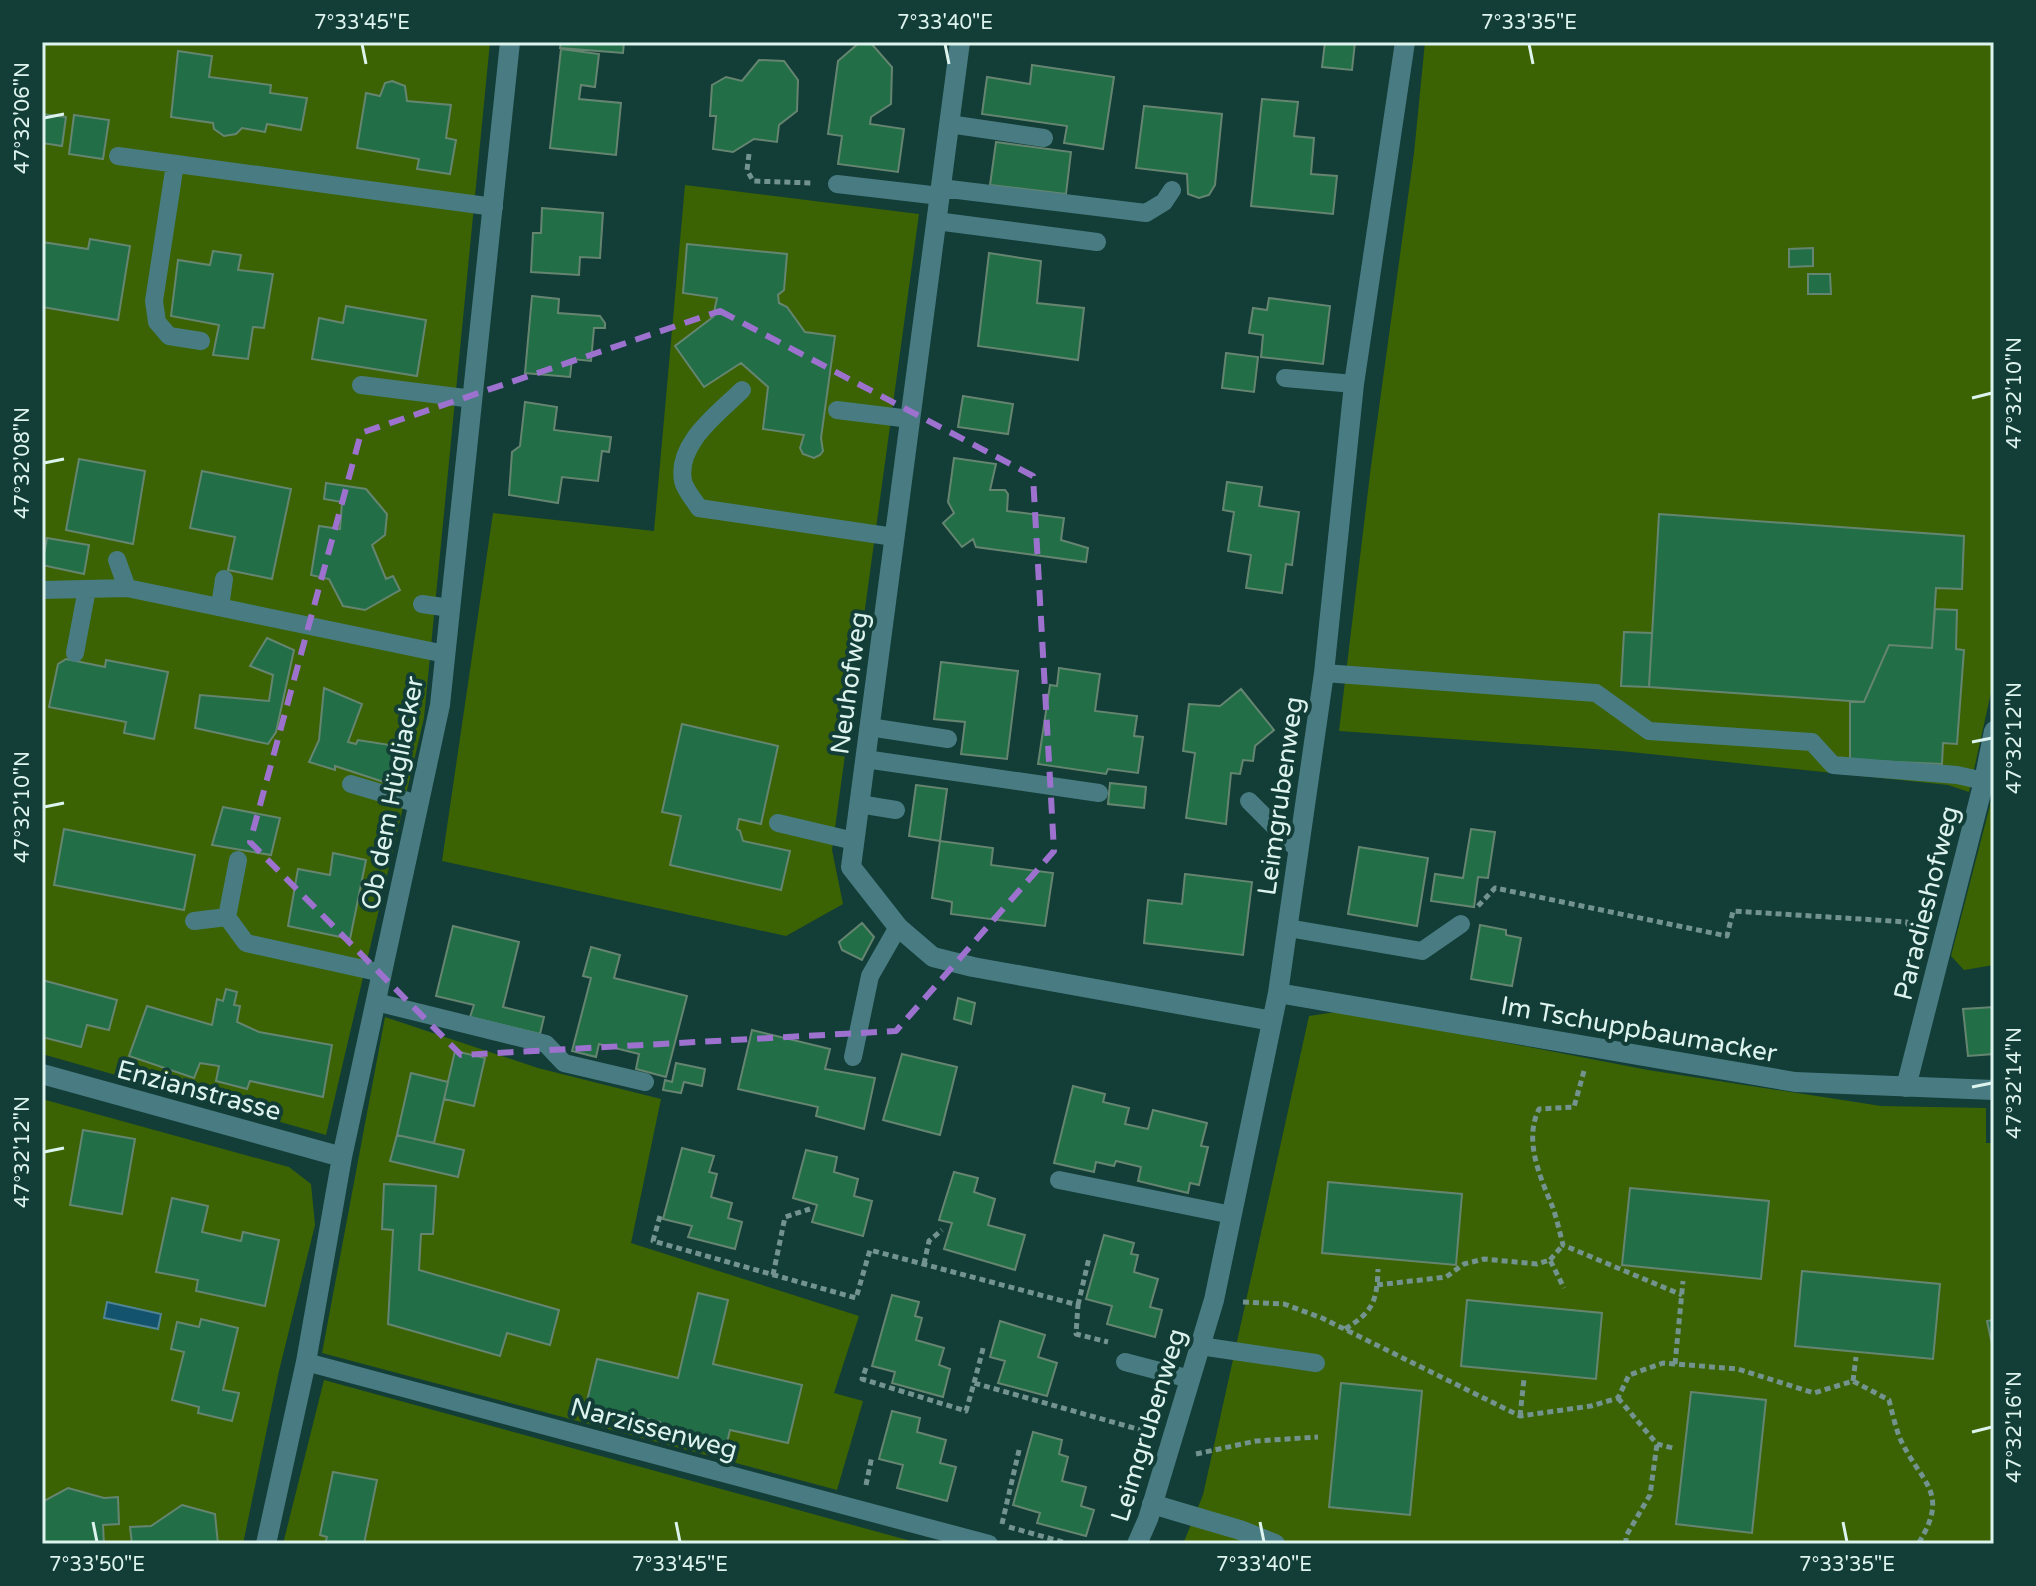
<svg xmlns="http://www.w3.org/2000/svg" width="2036" height="1586" font-family="'Varela Round',sans-serif">
<rect width="100%" height="100%" fill="#133d37"/>
<path fill="#3b6303" d="M42,42h448l-66,676 -98,417 -284,-81z
M1425,42h569v637l-25,113 -21,-7 -327,-34 -282,-20 32,-265 43,-313z
M685,185l234,29 -87,636 11,54 -57,32 -344,-75 51,-348 161,18z
M1994,790v175l-30,5 -13,-14z
M1342,1011l306,59 233,36 105,2v35h8v401h-811l20,-49 106,-479z
M385,1017l153,51 123,31 -30,144 228,73 -25,77 29,8 -26,89 -515,-137z
M42,1099l247,68 22,17 4,41 -36,146 -36,173h-201z
M324,1380l598,164h-639z"/>
<path fill="#14536d" stroke="#508394" stroke-width="2" d="M107,1302l54,12 -3,15 -54,-11z"/>
<path fill="#226f47" stroke="#658571" stroke-width="2" d="M561,42h63l-1,11 -63,-5z
M860,42h10l22,25 -1,37 -20,13 -1,7 34,5 -6,43 -60,-8 4,-28 -14,-2 10,-73z
M1325,42h30l-3,28 -30,-3z
M561,49l38,5 -4,33 -14,-2 -2,14 42,4 -5,52 -66,-7z
M178,51l34,5 -3,21 62,8 -1,8 37,5 -6,32 -34,-6 -2,8 -23,-4 -6,6 -12,2 -10,-7 -1,-6 -42,-6z
M759,60l25,1 14,19 -1,31 -18,14 -2,17 -23,-3 -21,13 -20,-3 3,-33h-6l2,-31 14,-8 16,4z
M1032,65l82,12 -11,72 -39,-6 3,-17 -85,-12 5,-37 43,7z
M392,81l13,5 2,15 44,4 -5,33 10,2 -6,34 -33,-5 2,-10 -62,-11 9,-55 14,3 5,-13z
M1262,99l36,3 -4,34 20,2 -3,36 26,2 -4,38 -82,-8z
M1144,106l78,8 -7,71 -6,10 -10,3 -11,-4 -1,-20 -51,-6z
M42,114l24,3 -4,29 -20,-3z
M74,115l35,5 -6,39 -34,-5z
M996,142l75,10 -5,42 -76,-9z
M542,208l61,5 -3,45 -20,-1 -1,18 -48,-3 2,-39h8z
M90,239l40,7 -12,74 -76,-13v-65l46,7z
M687,244l100,10 -3,36 -6,5 1,8 8,4 18,25 30,4 -14,102 2,13 -3,4 -6,3 -11,-4 -3,-6 4,-13 -41,-6 5,-42 -27,-24 -37,24 -29,-41 38,-29 4,-19 -34,-5z
M1813,248v18l-24,1v-18z
M213,251l28,4 -3,15 35,4 -9,54 -11,-1 -5,32 -35,-4 6,-30 -48,-9 7,-56 32,5z
M989,253l52,8 -4,42 47,5 -6,52 -100,-14z
M1808,274h22l1,20h-23z
M532,296l27,3 -1,14 42,3 5,7v5h-11l-3,33 -19,-2 -2,18 -45,-4z
M1269,298l61,8 -7,58 -62,-7 2,-22 -14,-2 4,-25 14,2z
M346,306l80,14 -9,56 -105,-17 7,-41 24,5z
M1226,353l32,4 -4,35 -32,-4z
M963,396l50,8 -5,30 -50,-7z
M525,402l32,5 -3,23 57,7 -2,15 -7,-1 -4,30 -36,-4 -4,26 -49,-8 3,-43 8,-6z
M954,458l42,6 -6,26h15l3,4 -1,17 57,7 -3,22 27,8 -2,14 -110,-15 -3,-8 -11,8 -19,-24 11,-10 -6,-11z
M79,459l66,12 -12,73 -67,-14z
M202,471l89,18 -19,90 -44,-9 7,-33 -45,-9z
M1227,482l35,5 -3,19 40,6 -7,53 -6,-1 -4,29 -36,-5 5,-33 -23,-4 6,-39 -11,-2z
M326,483l40,6 21,25 -2,21 -13,10 14,34 7,-3 7,14 -35,20 -22,-4 -14,-27 -18,-4 8,-49 21,3 2,-27 -18,-3z
M1659,514l305,22 -2,53 -26,-1 -4,60 -43,-3 -25,57 -215,-15z
M47,538l42,7 -5,29 -42,-9z
M1935,609l22,1 -1,39 8,1 -7,94 -14,-1 -1,21 -92,-4v-58h14l25,-57 43,3z
M1624,632l28,1 -3,54 -28,-1z
M267,638l27,12 -18,82 -8,12 -73,-16 5,-33 69,6 4,-26 -23,-9z
M66,659l39,8 1,-7 62,12 -14,67 -30,-6 2,-11 -77,-15 9,-43z
M941,662l77,9 -11,88 -46,-5 4,-32 -31,-3z
M1059,668l41,6 -5,37 42,5 -3,20 9,1 -5,36 -30,-4 -2,5 -68,-10 12,-79 7,1z
M324,688l38,16 -14,38 8,2 2,-4 51,8 -7,40 -67,-22v4l-26,-8 10,-22z
M1241,689l33,41 -19,16 -2,15 -10,-1 -3,14 -9,-1 -5,51 -40,-6 9,-65 -12,-2 6,-47 31,2z
M682,724l96,22 -17,78 -22,-5 -2,10 3,2 3,10 47,10 -9,39 -111,-25 11,-49 -19,-4z
M1110,783l36,4 -2,21 -36,-4z
M916,785l31,4 -7,52 -31,-5z
M223,807l57,11 -9,37 -59,-10z
M64,829l131,26 -11,55 -130,-25z
M1471,829l24,3 -7,46 -10,-1 -4,30 -43,-6 4,-27 28,4z
M940,841l53,7 -2,17 62,8 -8,53 -94,-12 1,-12 -20,-4z
M1359,847l69,11 -11,68 -69,-12z
M333,853l33,7 -16,79 -62,-13 10,-57 32,6z
M1185,874l67,8 -9,73 -99,-12 4,-43 34,4z
M862,923l12,14 -12,23 -20,-10 -3,-8z
M1480,925l26,5v5l15,3 -9,48 -41,-7z
M453,926l66,16 -16,65 41,10 -4,17 -70,-17 4,-12 -38,-9z
M591,947l29,8 -6,23 73,18 -21,81 -30,-8 3,-15 -40,-10 -3,13 -24,-6 19,-73 -8,-2z
M42,980l75,20 -8,30 -22,-5 -6,22 -39,-10z
M226,989l11,3 -3,13 6,1 -3,16 22,10 73,13 -9,52 -73,-16 -3,8 -31,-8 3,-15 -19,-3 -6,15 -65,-22 18,-50 65,19 5,-26 6,2z
M958,998l17,5 -4,21 -17,-5z
M1994,1007v47l-26,2 -5,-47z
M752,1030l78,19 -5,20 50,9 -11,51 -48,-13 2,-9 -80,-18z
M455,1051l30,7 -11,48 -30,-7z
M902,1054l55,13 -17,68 -57,-15z
M676,1063l29,6 -3,17 -18,-4 -3,11 -18,-3 2,-10 7,2z
M411,1073l37,9 -14,61 -37,-8z
M1073,1086l32,8 -2,8 26,6 -4,16 23,5 5,-19 54,13 -6,23 7,1 -9,38 -9,-2 -2,10 -50,-12 3,-14 -25,-6 -2,5 -18,-4 -2,10 -40,-9z
M83,1130l52,9 -13,75 -52,-9z
M397,1135l67,15 -6,27 -68,-16z
M682,1148l32,8 -5,16 8,2 -6,23 21,6 -4,15 14,4 -7,27 -47,-12 4,-11 -29,-7z
M806,1150l31,7 -3,15 24,7 -4,17 18,5 -9,35 -51,-14 5,-17 -24,-7z
M954,1172l24,6 -4,14 21,7 -7,26 37,10 -10,35 -71,-21 8,-26 -13,-3z
M1328,1182l134,12 -6,71 -134,-12z
M384,1184l52,2 -3,48h-12l-2,36 140,40 -9,35 -43,-12 -7,23 -112,-32 5,-94 -11,-1z
M1630,1188l139,13 -8,78 -139,-14z
M172,1198l36,8 -6,26 39,9 2,-9 36,8 -14,66 -69,-15 2,-11 -42,-8z
M1104,1235l30,8 -3,11 7,1 -4,17 24,7 -8,28 12,3 -7,27 -48,-13 5,-18 -26,-7z
M1802,1271l138,13 -7,75 -138,-13z
M698,1293l30,7 -15,64 89,21 -14,58 -58,-13 -4,17 -68,-16 2,-9 -74,-17 11,-46 81,19z
M892,1295l27,7 -4,14 7,2 -6,22 28,8 -5,17 11,4 -7,28 -51,-14 3,-11 -23,-6z
M1467,1300l135,13 -6,66 -135,-13z
M201,1319l37,9 -15,62 16,3 -7,28 -34,-8 1,-6 -27,-7 12,-48 -13,-3 6,-27 22,5z
M1994,1320v33l-7,-32z
M1000,1321l45,14 -7,22 19,6 -10,33 -49,-13 7,-22 -15,-4z
M1341,1383l81,8 -12,124 -81,-8z
M1691,1392l75,8 -14,133 -76,-9z
M892,1411l28,7 -3,14 29,8 -6,23 16,4 -9,34 -50,-13 6,-23 -24,-6z
M1033,1432l29,8 -3,14 9,3 -6,24 24,6 -5,19 13,4 -8,26 -49,-13 3,-10 -27,-8z
M333,1472l44,8 -13,64h-39l2,-7 -7,-2z
M68,1488l36,10 14,-1 1,27 -16,1 1,19h-62v-42z
M182,1505l33,9 3,30h-86l-2,-17 21,-1z"/>
<g fill="none" stroke-linecap="round" stroke-linejoin="round">
<path stroke="#73938e" stroke-width="5" stroke-dasharray="6 4" stroke-linecap="butt" d="M749,154l-2,16 6,11 59,2
M1478,906l17,-18 232,48 6,-25 174,11 6,14 -1,5
M1584,1071l-10,36 -35,2c-16,32 2,70 14,99 4,12 7,25 10,37l119,50
M660,1216l-7,25 203,57 14,-48 208,55 -2,29 32,8
M1550,1260l13,-15
M924,1264l5,-23 13,-11
M773,1275l12,-58 25,-8
M1377,1285l69,-8 18,-13 20,-5 53,5 13,-4 14,28
M1243,1302l41,2 38,14 198,98 71,-10 27,-8 11,-23 34,-12 75,6 76,24 39,-12 36,19c3,12 6,25 10,36 20,47 53,54 19,108
M1078,1305l11,-47
M1345,1329c28,-17 32,-28 33,-60
M1675,1364l8,-83
M866,1368l-4,11 104,32 8,-28 174,49
M1853,1381l3,-24
M974,1383l10,-38
M1618,1398l39,46 16,4
M1520,1416l4,-37
M1196,1454l60,-13 62,-4
M866,1485l6,-29
M1002,1524l18,-78
M1009,1527l61,17
M1626,1544v-8l24,-41 7,-51"/>
<path stroke="#497c82" stroke-width="18" d="M949,124l95,14
M118,156l376,51
M175,164l-21,137 3,21 12,14 32,5
M837,184l103,12
M941,188l205,25 18,-11 8,-12
M936,221l161,21
M1285,378l69,6
M361,385l112,14
M742,390c-23,23 -66,53 -59,91 2,9 11,19 16,27l195,29
M837,410l73,9
M117,560l10,28
M42,590l85,-2 318,66
M422,604l28,4
M220,607l4,-28
M75,653l12,-64
M1324,673l272,20 53,38 163,11 21,23 124,10 27,6
M869,727l79,12
M865,759l234,34
M351,784l67,20
M1249,801l50,50
M859,804l37,6
M778,823l76,18
M238,860l-11,57 19,26 136,30
M194,921l33,-4
M1288,928l134,23 39,-27
M376,1002l170,42 18,19 81,19
M853,1057l17,-81 28,-49
M1059,1180l173,35
M1200,1346l116,17
M306,1362l683,182
M1125,1362l65,17"/>
<path stroke="#497c82" stroke-width="20" d="M960,42l-109,825 47,60 35,30 40,10 299,54
M1278,993l517,89 199,8
M42,1074l300,83
M1906,1087l78,-306 10,-50
M1152,1504l88,26 35,14
M266,1544l40,-182 36,-205 98,-452 70,-663
M1137,1544l11,-25 66,-219 64,-307 46,-320 30,-289 51,-342"/>
</g>
<path fill="none" stroke="#9d72cf" stroke-width="6" stroke-dasharray="16 10" stroke-linejoin="round" d="M720,311l313,165 21,375 -158,180 -435,24 -211,-213 111,-409z"/>
<path fill="none" stroke="#ddf3ee" stroke-width="3" d="M362,44l4,20M945,44l4,20M1529,44l4,20M44,118l20,-4M1972,398l20,-5M44,463l20,-4M1972,742l20,-4M44,807l20,-4M1972,1087l20,-4M44,1152l20,-4M1972,1432l20,-5M93,1522l4,20M676,1522l4,20M1260,1522l4,20M1843,1522l4,20"/>
<g text-anchor="middle" stroke-width="8" stroke-linejoin="round" paint-order="stroke">
<g font-size="26" fill="#ddf3ee" stroke="#133d37">
<text transform="translate(849 683) rotate(-82)" y="9">Neuhofweg</text>
<text transform="translate(392 793) rotate(-79)" y="9">Ob dem Hügliacker</text>
<text transform="translate(1280 796) rotate(-82)" y="9">Leimgrubenweg</text>
<text transform="translate(1926 903) rotate(-76)" y="9">Paradieshofweg</text>
<text transform="translate(1639 1029) rotate(10)" y="9">Im Tschuppbaumacker</text>
<text transform="translate(199 1090) rotate(15)" y="9">Enzianstrasse</text>
<text transform="translate(1148 1425) rotate(-73)" y="9">Leimgrubenweg</text>
<text transform="translate(654 1428) rotate(15)" y="9">Narzissenweg</text>
</g>
</g>
<rect width="2036" height="1586" fill="none" stroke="#133d37" stroke-width="88"/>
<rect x="44" y="44" width="1948" height="1498" fill="none" stroke="#ddf3ee" stroke-width="3"/>
<g font-size="20" text-anchor="middle" fill="#ddf3ee">
<text x="362" y="29">7°33'45"E</text>
<text x="945" y="29">7°33'40"E</text>
<text x="1529" y="29">7°33'35"E</text>
<text transform="translate(22 118) rotate(-90)" y="7">47°32'06"N</text>
<text transform="translate(2014 393) rotate(-90)" y="7">47°32'10"N</text>
<text transform="translate(22 463) rotate(-90)" y="7">47°32'08"N</text>
<text transform="translate(2014 738) rotate(-90)" y="7">47°32'12"N</text>
<text transform="translate(22 807) rotate(-90)" y="7">47°32'10"N</text>
<text transform="translate(2014 1083) rotate(-90)" y="7">47°32'14"N</text>
<text transform="translate(22 1152) rotate(-90)" y="7">47°32'12"N</text>
<text transform="translate(2014 1427) rotate(-90)" y="7">47°32'16"N</text>
<text x="97" y="1571">7°33'50"E</text>
<text x="680" y="1571">7°33'45"E</text>
<text x="1264" y="1571">7°33'40"E</text>
<text x="1847" y="1571">7°33'35"E</text>
</g>
</svg>
